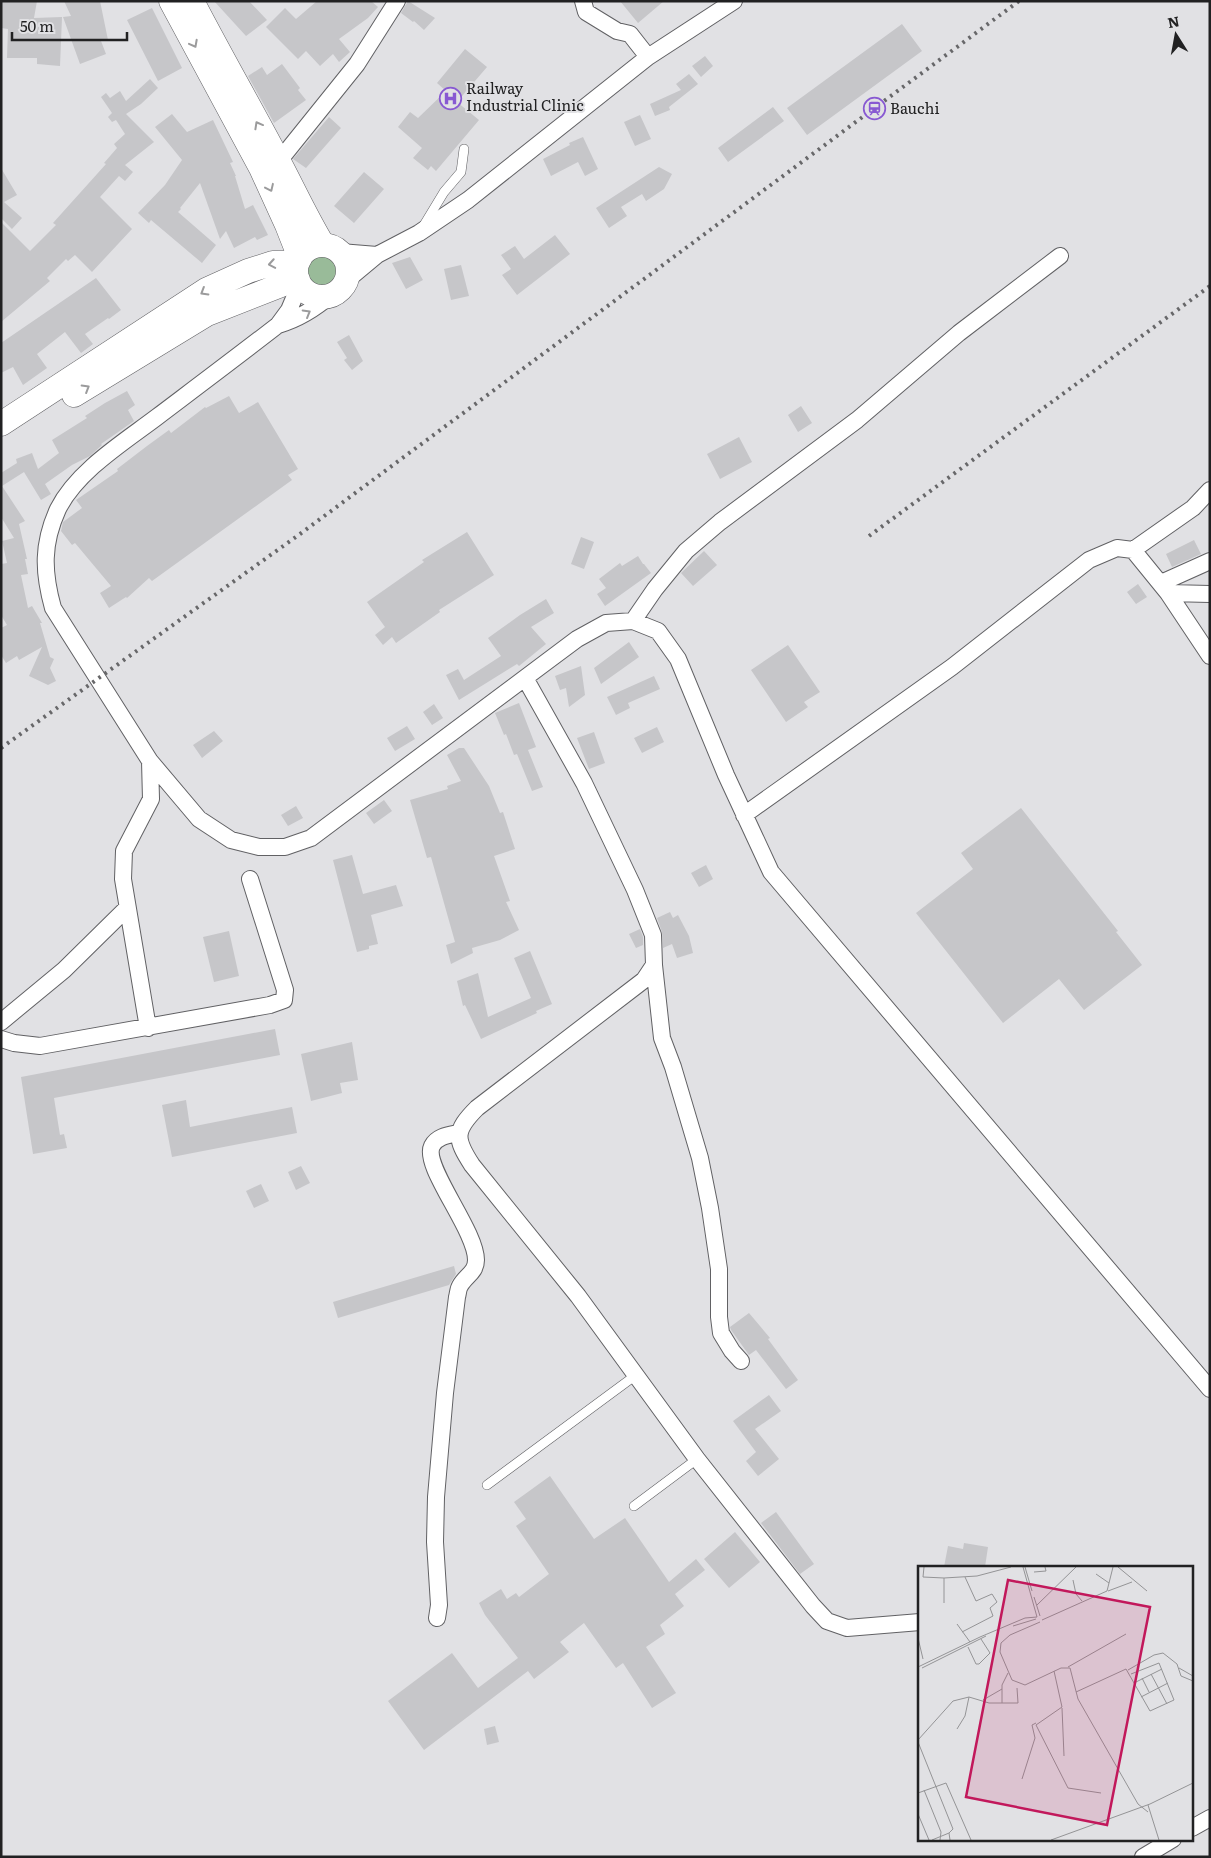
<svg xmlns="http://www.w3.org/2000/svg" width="1211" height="1858" font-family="Literata,serif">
<rect width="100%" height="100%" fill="#e1e1e4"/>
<path fill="#9b9" d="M306 269a16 16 0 1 1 32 0a16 16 0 1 1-32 0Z"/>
<path fill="#c6c6c9" d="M1,1h36l-3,17 28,-1 -2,49 -23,-2v-6h-30l1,-29 -7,-1z
M64,1h36l8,39 -7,1 5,13 -26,10 -17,-47 8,-1z
M214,1h35l18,19 -21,16z
M317,1h54l7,6 -10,11 -29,21 11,13 -11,10 -6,-8 -13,12 -14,-15 -8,8 -32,-32 19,-19 11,11z
M408,1l27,17 -11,12 -10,-9 -1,1 -12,-9z
M620,1h44l-26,22z
M152,8l30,60 -24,13 -31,-61z
M902,24l20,27 -115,84 -20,-27z
M465,49l22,18 -30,35 22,18 -43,51 -5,-5 -3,4 -15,-12 9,-10 -24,-21 12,-15 8,6 28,-27 -9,-8z
M705,56l8,10 -12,11 -9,-11z
M282,64l18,24 -2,2 8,10 -32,23 -26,-47 14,-9 5,8z
M689,74l9,10 -29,23 1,3 -15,6 -5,-12 31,-14 -5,-6z
M150,79l8,9 -17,16 -15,10 28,28 -29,23 8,7 -8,9 -6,-5 -19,21 32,32 -40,43 -17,-17 -7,6 -2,-2 -19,19 3,3 -49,41v-100l29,29 26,-26 -3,-2 53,-59 -2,-1 13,-15 -3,-4 11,-10 -9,-14 -4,2 -4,-5 4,-4 -11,-16 5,-4 4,5 10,-7 6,10z
M773,107l11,14 -56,41 -10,-14z
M172,114l15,18 26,-12 20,42 -3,1 6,13h-1l10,33 8,-4 15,30 -11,5 -2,-3 -21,11 -8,-17 -6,8 -20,-56 -20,25 1,1 -3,3 38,33 -14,18 -51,-43 -2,3 -11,-10 27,-28 17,-25 -27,-33z
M640,115l11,24 -16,7 -11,-24z
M329,117l12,11 -35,40 -13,-9z
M583,137l15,32 -13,7 -7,-14 -27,14 -8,-17 27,-14 -1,-2z
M659,167l13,7 -8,15 -18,12 -4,-7 -21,13 6,9 -18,12 -13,-20z
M1,168l16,27 -13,7 18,16 -10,11 -11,-11z
M364,172l20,17 -30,34 -20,-17z
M555,235l15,19 -53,41 -15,-20 9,-6 -10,-14 14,-9 9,13z
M410,257l13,23 -17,9 -14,-26z
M461,265l8,31 -18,4 -7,-31z
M96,278l25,32 -12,9 -1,-1 -23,16 8,10 -12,9 -16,-21 -28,22 10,14 -24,17 -10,-18 -12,6v-30z
M349,335l14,26 -11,9 -8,-10 3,-2 -10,-16z
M127,391l8,14 -7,5 6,11 -33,23 1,1 -12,11 -18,9 -27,19 6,10 -10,6 -17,-28 -22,14 23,35 -6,3 8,35h-2l3,15 -7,1 7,33 4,-2 10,17h-2l10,34 4,2 -4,9 6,13 -8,4 -19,-9 13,-29 -23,13 -2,-4 -11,7 -5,-8v-27l6,-3 -6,-10v-51l6,-1 -5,-22 12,-3 -13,-21v-44l16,-10 -1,-4 16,-6 6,16 21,-16 -7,-13 35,-22 -2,-2 20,-13z
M229,396l10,17 19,-11 40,67 -10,6 4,5 -140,101 -3,-3 -22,20 -1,-1 -17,11 -9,-15 11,-7 -36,-43 -3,2 -11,-14 2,-9 19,-14 -6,-8 42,-29 -1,-2 30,-23 22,-16 2,3 34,-26 1,1z
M801,406l11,17 -14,9 -10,-17z
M739,437l13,25 -32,17 -13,-25z
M467,532l27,43 -55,35 1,2 -44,31 -4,-6 -9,8 -8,-10 10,-8 -18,-25 57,-40 -2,-2z
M581,537l13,5 -10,27 -13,-5z
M1194,540l7,14 -29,13 -6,-13z
M704,551l13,14 -24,21 -12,-13z
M638,556l5,8h1l7,9 -46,33 -8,-12 9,-6 -7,-9 21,-16 2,3z
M1138,584l9,13 -11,7 -9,-12z
M546,599l8,14 -23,14 15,17 -27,22 -2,-2 -58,36 -13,-25 12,-6 6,11 37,-24 -13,-18 32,-23z
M629,642l10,15 -38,27 -7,-16z
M788,645l32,47 -16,10 4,5 -22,15 -35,-52z
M581,666l4,29 -16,12 -3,-19 -6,2 -5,-14z
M654,676l6,13 -32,14 2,5 -14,7 -9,-18z
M519,703l17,44 -8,3 15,37 -11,4 -15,-37 -3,1 -8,-21 -2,1 -9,-22z
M434,704l9,14 -11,7 -9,-13z
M407,726l8,13 -20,12 -8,-13z
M657,727l7,15 -22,11 -8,-15z
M214,731l9,10 -21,17 -9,-13z
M594,732l11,31 -16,6 -12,-31z
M459,748h5l25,38 11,27 3,-1 12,37 -21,7 16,45 -4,1 13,28 -19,10 -28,8 1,5 -22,11 -5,-19 9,-3 -24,-85 -4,1 -17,-58 38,-11 -1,-3 14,-5 -14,-26z
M384,800l8,11 -18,13 -8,-11z
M296,806l7,12 -15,8 -7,-11z
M1021,808l97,123 -2,1 26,33 -58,45 -25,-31 -56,44 -87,-110 57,-44 -12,-16z
M352,855l11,39 33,-9 7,21 -32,9 7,29 -9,2v3l-12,3 -24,-92z
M706,865l7,14 -14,8 -8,-14z
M670,912l3,6 5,-3 11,21 4,17 -16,5 -5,-14 -9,4 -1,-16 -5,-14z
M640,929l3,8v8l-7,3 -7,-14z
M229,931l10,45 -25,6 -11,-45z
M530,951l22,53 -16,7 1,2 -56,26 -16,-34 -2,1 -6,-25 21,-8 10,44 43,-19 -17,-40z
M275,1029l5,26 -226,43 6,37 4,-1 3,14 -34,6 -12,-77z
M352,1042l6,38 -18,3 2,10 -31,8 -10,-47z
M186,1100l4,27 102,-20 5,26 -125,24 -10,-52z
M301,1166l9,17 -14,7 -8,-18z
M261,1184l8,17 -15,7 -8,-17z
M454,1266l2,8 -7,11 -111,33 -5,-16z
M749,1313l21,25 -2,1 30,41 -12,9 -30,-39 -7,5 -18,-25 -1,-3z
M769,1395l12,16 -26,18 24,30 -21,17 -12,-15 10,-9 -23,-31z
M550,1476l44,63 31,-21 44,64 27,-23 9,11 -30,24 9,12 -24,19 5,9 -19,13 30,46 -24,15 -29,-45 -7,5 -32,-45 -24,19 9,10 -35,27 -6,-8 -104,79 -36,-49 64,-48 26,35 40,-30 -33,-43 -6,-12 22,-14 6,10 9,-6 3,4 30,-23 -33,-48 10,-7 -12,-17z
M776,1512l38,52 -14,10 -39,-51z
M735,1532l25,30 -31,26 -25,-29z
M964,1543l24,4 -3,20h-41l4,-21 15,3z
M495,1726l4,16 -12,3 -3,-16z"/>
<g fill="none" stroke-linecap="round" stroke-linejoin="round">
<defs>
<path id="lane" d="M424,225l20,-33 17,-20 3,-23
M487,1485l149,-110
M634,1506l63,-47"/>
<path id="street" d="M583,1l3,11 31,19 13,3 18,23
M279,161l78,-97 40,-63
M340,252l37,3
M347,280l30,-25 42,-22 49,-33 180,-143 86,-56
M300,284l-11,26 -11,15c-40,31 -80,61 -121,92 -33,25 -80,54 -99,92 -16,35 -15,63 -5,99l97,153 49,58 32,21 28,7h26l26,-9 266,-199 29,-16 27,-2 25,10 20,28 48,116 45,97 439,517
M278,325c21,-6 38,-17 54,-31
M1133,550l60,-42 17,-18
M1161,583l49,-22
M1168,593l42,1
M633,621l22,-32 31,-38 34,-29 137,-102 102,-87 101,-77
M525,678l59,105 51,107 18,45 1,30 -10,15 -167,128c-23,23 -22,31 -5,57l106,131 119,163 116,147 14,15 20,7 73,-6
M744,815l208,-148 137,-107 28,-12 16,2 35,43 42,63
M654,965l8,73 11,29 27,91 10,50 9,61v48l2,16 11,18 9,10
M1,1022l63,-52 63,-62
M148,1028l-25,-149 1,-28 27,-52 -1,-38
M1,1039l13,4 26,3 230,-41 14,-5 1,-10 -35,-111
M437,1618l2,-13 -4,-63 1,-45 9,-104 12,-96c1,-3 1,-8 3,-11 5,-10 16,-13 16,-26 0,-30 -54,-94 -44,-114 5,-10 17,-11 27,-13
M1192,1828l18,-10
M1143,1857l30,-18"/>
<path id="secondary" d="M171,1l90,167 26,57 13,33
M192,1c28,54 58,106 86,159 15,28 28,57 45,85
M296 271a26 26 0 1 1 52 0a26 26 0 1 1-52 0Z
M74,395l133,-81 79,-31 12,-3
M1,424l205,-134 42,-19 25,-8 25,-1"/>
</defs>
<use href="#lane" stroke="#616164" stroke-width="10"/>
<use href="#street" stroke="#616164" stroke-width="18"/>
<use href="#secondary" stroke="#616164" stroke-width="25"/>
<use href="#lane" stroke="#fff" stroke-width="9"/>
<use href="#street" stroke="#fff" stroke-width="16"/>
<use href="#secondary" stroke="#fff" stroke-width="24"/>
<path stroke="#676769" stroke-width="4" stroke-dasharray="2.5 5" stroke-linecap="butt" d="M869,536l341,-250
M1,748l299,-214 719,-533"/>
</g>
<defs><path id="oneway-chevron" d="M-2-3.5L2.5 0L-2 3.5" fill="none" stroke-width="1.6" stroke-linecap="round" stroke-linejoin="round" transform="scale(1.25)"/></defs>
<g stroke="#9b9b9c">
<use href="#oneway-chevron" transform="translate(194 44) rotate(62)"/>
<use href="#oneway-chevron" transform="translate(258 125) rotate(-119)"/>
<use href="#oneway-chevron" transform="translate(270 188) rotate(65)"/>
<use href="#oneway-chevron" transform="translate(272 264) rotate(170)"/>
<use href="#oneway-chevron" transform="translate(204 292) rotate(149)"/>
<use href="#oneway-chevron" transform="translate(307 313) rotate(-30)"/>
<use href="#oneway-chevron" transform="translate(86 388) rotate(-31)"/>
</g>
<defs>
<symbol id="hospital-ring" viewBox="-11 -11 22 22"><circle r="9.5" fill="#e1e1e4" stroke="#8859d2" stroke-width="1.5"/><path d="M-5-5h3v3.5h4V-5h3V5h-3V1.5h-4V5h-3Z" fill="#8859d2"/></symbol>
<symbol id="station-ring" viewBox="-11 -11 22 22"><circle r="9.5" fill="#e1e1e4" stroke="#8859d2" stroke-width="1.5"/><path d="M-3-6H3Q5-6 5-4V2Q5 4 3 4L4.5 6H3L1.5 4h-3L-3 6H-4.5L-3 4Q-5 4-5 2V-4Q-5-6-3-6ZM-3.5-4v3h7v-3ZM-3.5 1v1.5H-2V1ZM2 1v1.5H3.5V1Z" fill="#8859d2"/></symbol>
</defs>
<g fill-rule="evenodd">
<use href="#hospital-ring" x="438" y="86" width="25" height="25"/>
<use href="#station-ring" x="862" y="96" width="25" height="25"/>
</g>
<g text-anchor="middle" stroke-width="4" stroke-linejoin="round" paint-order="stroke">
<g font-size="15" fill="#212122" stroke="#e1e1e4" text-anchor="start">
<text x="466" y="94">Railway<tspan x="466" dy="17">Industrial Clinic</tspan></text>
<text x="890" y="114">Bauchi</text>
</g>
</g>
<g transform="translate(918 1566)">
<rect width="275" height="275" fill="#e1e1e4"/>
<path fill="none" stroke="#949496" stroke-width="1" d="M6,1l-1,10 21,1 33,-2 34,-9M105,1l14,50M107,1l7,24M200,1l29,24M116,6l12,-1 -1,-4M178,8l13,9M26,12v25M155,14l3,14 6,7M190,25l24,-9M116,31l6,19M119,39l39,-38M124,54l65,-29 6,-24M122,56l-30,13 -9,8 -1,9 12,28 13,5 36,-17h9l8,31 60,105 10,8M39,58l13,18M95,60l23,-7M44,66l31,-16 -3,-8 7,-6 -5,-8 -16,7 -11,-24M0,72l5,21M50,81l8,17h3l11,-11 -9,-14M0,101l62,-30 45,-19 12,-1M150,101l58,-33M4,102l64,-32M261,102l14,8M210,104l26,-15 9,-2 14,11 4,12 12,5M136,105l8,36 -26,18 32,63 33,5M233,108l16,30M224,112l7,14M216,117l28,-14M158,126l50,-23 24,42 24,-11 -15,-37 -28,11M223,131l27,-14M65,134l19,-11M84,137v-18l6,-12M144,142l2,48M39,163l8,-13 4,-19M0,174l35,-39 16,-4 20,6h29l-1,-15M0,176l35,87 -4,4 1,7M104,213l13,-41 -3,-13 4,-2M6,224l17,42 -1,8M0,227l28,-10 25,57M230,239l11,35M0,248l11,26M14,274l17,-7M133,274l99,-36 43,-21"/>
<path fill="#c2185b" fill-opacity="0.15" stroke="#c2185b" stroke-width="2.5" d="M90,14l142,27 -43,218 -141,-28z"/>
<rect width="275" height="275" fill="none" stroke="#212122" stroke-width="2.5"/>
</g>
<rect width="1211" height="1858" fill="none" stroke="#212122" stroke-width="5"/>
<g transform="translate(1176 35) rotate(349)" stroke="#e1e1e4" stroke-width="4" paint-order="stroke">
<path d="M0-4L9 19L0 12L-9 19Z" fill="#212122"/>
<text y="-8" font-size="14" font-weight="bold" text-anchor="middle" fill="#212122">N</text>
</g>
<path d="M12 32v8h115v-8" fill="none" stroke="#212122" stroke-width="2.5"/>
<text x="20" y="32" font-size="15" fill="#212122" stroke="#e1e1e4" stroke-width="4" paint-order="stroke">50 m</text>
</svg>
